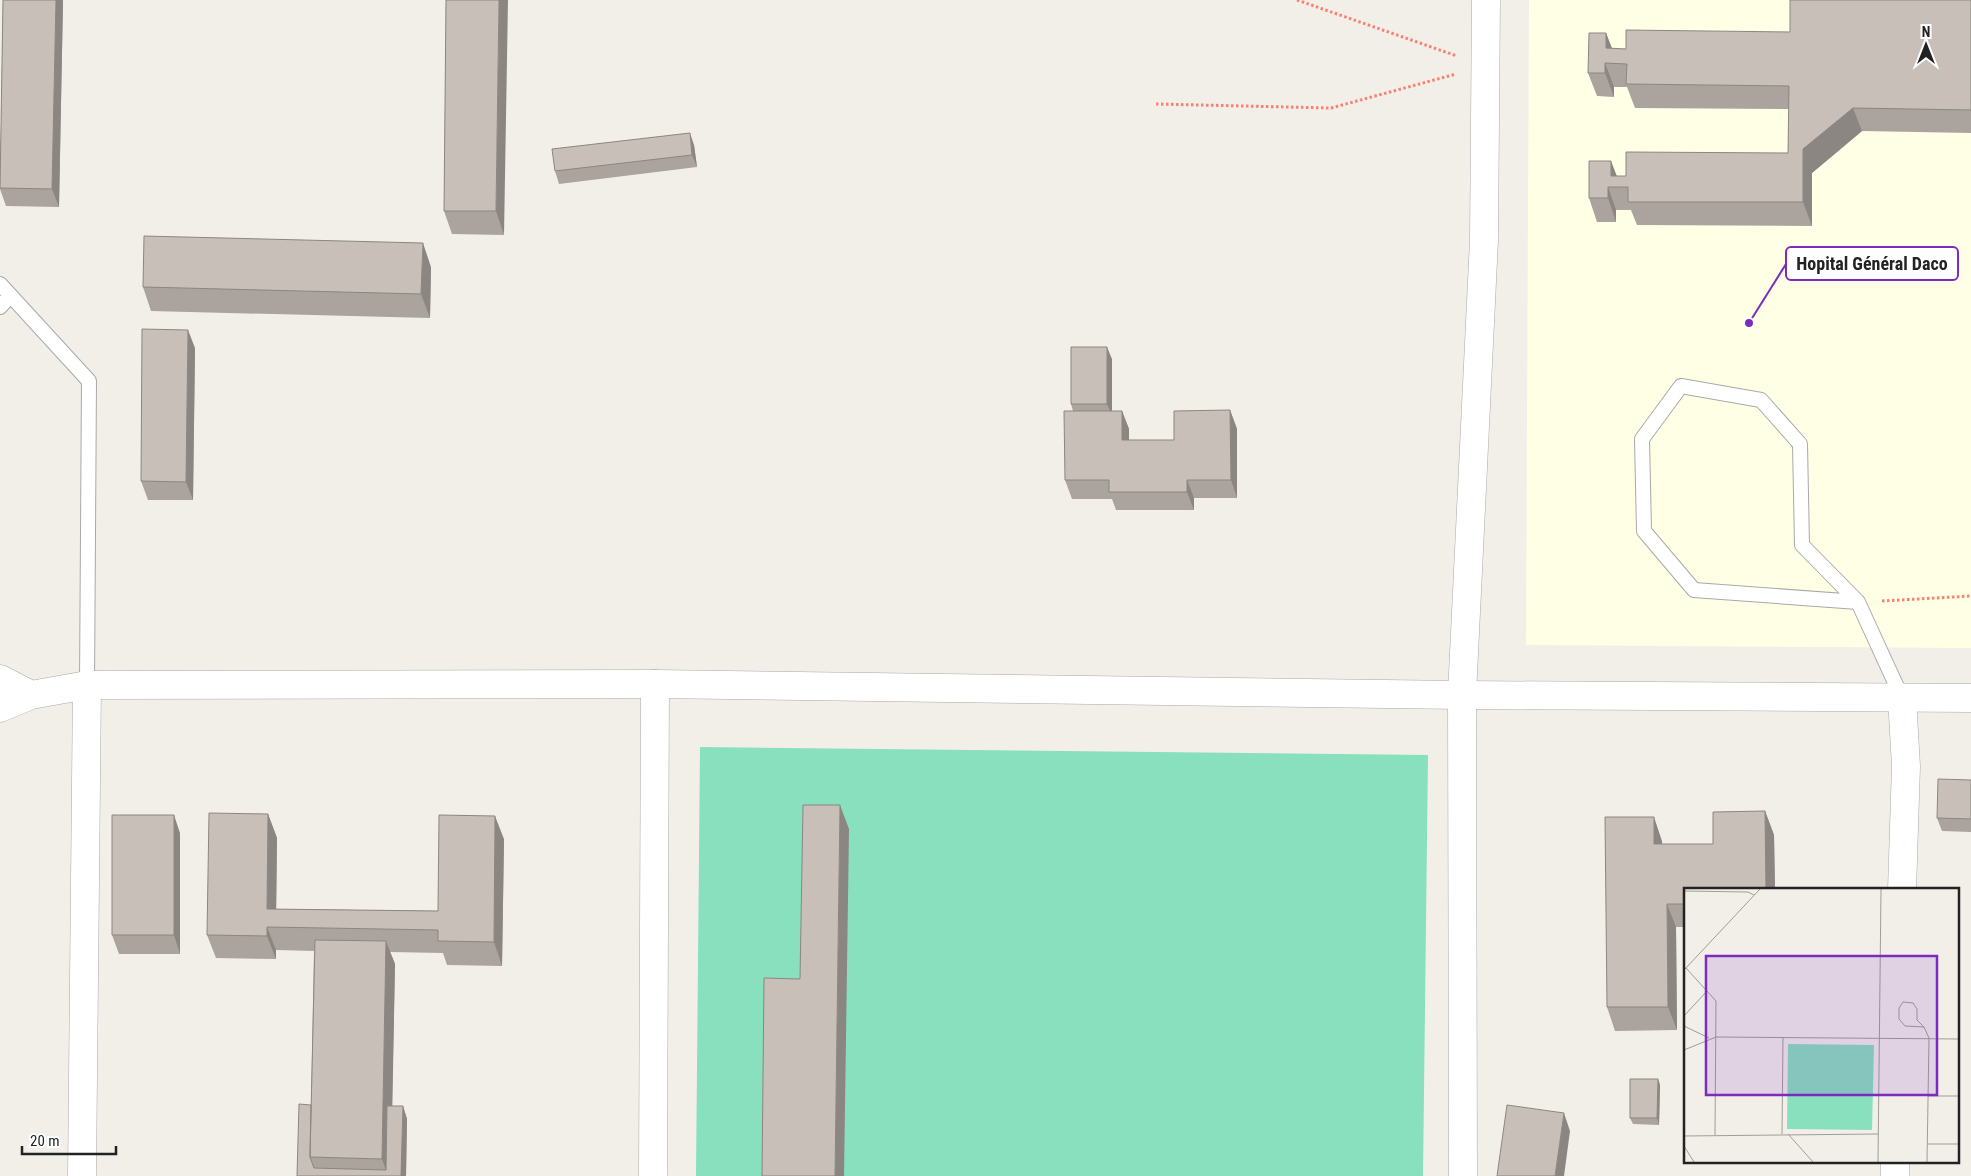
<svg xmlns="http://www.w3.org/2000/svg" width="1971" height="1176" font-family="'Roboto Condensed',sans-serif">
<rect width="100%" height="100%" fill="#f2efe9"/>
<path fill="#ffffe5" d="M1529,0h442v648l-445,-3z"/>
<path fill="#88e0be" d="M700,747l728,8 -5,421h-727z"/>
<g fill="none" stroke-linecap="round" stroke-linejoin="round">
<defs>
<path id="service" d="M0,284l89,97 -2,304
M0,307l10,-11
M1858,602l-56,-57 -2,-101 -39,-44 -80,-14 -39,53 2,92 50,59 164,12 44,96"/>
<path id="minor" d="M1902,698l4,68 -4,124
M82,1176l5,-491
M653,1176l2,-492
M1463,1176l-1,-481 22,-455 2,-240
M1895,1176v-14"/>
<path id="tertiary" d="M0,679l31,16
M0,708l31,-13 56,-10 568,-1 807,11 509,3"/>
</defs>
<use href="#service" stroke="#a9a9a9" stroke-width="16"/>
<use href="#minor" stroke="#a9a9a9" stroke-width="29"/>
<use href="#tertiary" stroke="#a9a9a9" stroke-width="29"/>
<path stroke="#fa8072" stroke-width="3" stroke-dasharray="2.5 2.5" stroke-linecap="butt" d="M1297,0l160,56
M1156,104l175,4 125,-34
M1882,601l89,-5"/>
<use href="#service" stroke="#fff" stroke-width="14"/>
<use href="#minor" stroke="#fff" stroke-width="28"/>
<use href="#tertiary" stroke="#fff" stroke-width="28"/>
</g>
<path fill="#aba49e" d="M3,0h60l-4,207 -53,-1 -6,-17z
M446,0l58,235 -52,-1 -8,-23z
M1971,0v133l-109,-2 -50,42v53l-175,-1 -6,-15h-15v12h-19l-8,-24 28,-22h9l162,-23 1,-44 -154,-1 -8,-21h-13v10l-17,-1 -9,-23 18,-40 6,15 14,1 164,-17z
M694,145l3,22 -138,17 -4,-13z
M431,267l-1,51 -279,-7 -8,-24z
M195,348l-2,152h-45l-7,-19z
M1112,359v52h10l7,18v11h45l56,-30 7,19v69h-43v12h-78l-4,-11h-40l-7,-19 8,-69 -2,-7z
M1971,780v52l-29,-1 -5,-13z
M1765,811l9,24 1,55h-90v37h-9l1,103 -62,1 -8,-24 55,-166v3h51z
M268,814l9,24 -1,71 162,2 66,-72 -2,127 -55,-1 -4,-12 -53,-1 5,12 -3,142h11l4,13 -1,57h-109l14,-71 3,-154 -38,-1v9l-60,-1 -9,-23z
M180,833v121h-61l-7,-19z
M1658,1079l2,6 -1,40 -26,-1 -3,-6z"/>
<path fill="#8b8681" d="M56,0h7l-4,207 -7,-18z
M499,0h9l-4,235 -8,-24z
M1606,33l9,24 -9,-9z
M1605,63l9,24v10l-9,-24z
M1853,108l9,23 -50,42v53l-9,-24v-53z
M690,133l4,12 3,22 -5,-12z
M1611,161l9,23 -9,-8z
M1608,187l8,23v12l-8,-24z
M423,243l8,24 -1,51 -9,-24z
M188,330l7,18 -2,152 -7,-18z
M1107,347l5,12v57l-5,-12z
M1230,410l7,19v69l-6,-18z
M1122,411l7,18v30l-7,-19z
M1187,480l7,18v12l-7,-18z
M840,805l9,24 -5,347h-9z
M1765,811l9,24 1,55h-9z
M268,814l9,24 -1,89 -9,-18z
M174,815l6,18v121l-6,-19z
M495,816l9,23 -2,127 -8,-24z
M1654,817l8,24 1,27 -9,-24z
M1667,904l9,23 1,103 -9,-23z
M267,927l9,23v9l-9,-23z
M386,941l9,23 -4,212h-3l-6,-17z
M1658,1079l2,6 -1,40 -2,-7z
M403,1106l4,13 -1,57h-5z
M1564,1113l6,18 -6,45h-9z"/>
<path fill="#c7bfb8" stroke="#8b8681" d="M3,0h53l-4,189 -52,-1z
M446,0h53l-3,211h-52z
M1790,0h181v110l-118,-2 -50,41v53h-175v-15h-20v11h-19v-37h22v15h15v-24l162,1 1,-67 -163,-2 1,-20 -22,-1v10h-17l1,-40h17v15l20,1v-19l164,2z
M690,133l2,22 -137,16 -3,-22z
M144,236l279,7 -2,51 -278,-7z
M142,329l46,1 -2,152 -45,-1z
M1071,347h36v57h-36z
M1230,410l1,70h-44v12h-78v-12h-44l-1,-69h58v29h52v-29z
M1938,779l33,1v39l-34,-1z
M803,805h37l-5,371h-73l2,-198 36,1z
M1765,811l1,79h-81v14h-18l1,103h-61l-2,-190h49v27h59v-32z
M209,813l59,1 -1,95 171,2 1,-96 56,1 -1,126 -56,-1v-11l-171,-3v9l-60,-1z
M112,815h62v120h-62z
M315,940l71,1 -4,218 -72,-2z
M1630,1079h28l-1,39h-27z
M299,1104l12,1 -1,52 4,11 72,2 1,-64h16l-2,70h-104z
M1507,1105l57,8 -9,63h-58z"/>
<g transform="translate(1684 888)">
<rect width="275" height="275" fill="#f2efe9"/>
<path d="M104,156l86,1 -2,85 -85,-1z" fill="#88e0be"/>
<path fill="none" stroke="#9f9d99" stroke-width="1" d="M0,3l64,1 6,3M2,80l30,33 -1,134M1,81l75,-80M0,128l23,-25M0,138l25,12M240,139l-7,-7v-11l-4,-6 -10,-1 -4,6v11l6,7 19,1 5,11 -2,124M0,162l32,-13 243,2M244,208h31M98,246l1,-97M104,246l25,28M0,248l194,-2M243,256h32M0,258l10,16M194,274l3,-273"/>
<path fill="#7b2cbf" fill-opacity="0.15" stroke="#7b2cbf" stroke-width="2.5" d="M22,68h231v139h-231z"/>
<rect width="275" height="275" fill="none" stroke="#222" stroke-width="2.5"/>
</g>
<path fill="none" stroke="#7b2cbf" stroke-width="2" d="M1749 323L1786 264"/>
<circle fill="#7b2cbf" stroke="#fff" stroke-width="2" cx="1749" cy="323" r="5"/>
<rect fill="#fff" stroke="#7b2cbf" stroke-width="2" x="1786" y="247" width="172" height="33" rx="5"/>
<g font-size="18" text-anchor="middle" font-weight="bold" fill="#222">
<text x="1872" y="270">Hopital Général Daco</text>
</g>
<g transform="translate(1926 45)" stroke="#ffffff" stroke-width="4" paint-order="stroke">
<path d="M0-4L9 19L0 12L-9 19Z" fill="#222222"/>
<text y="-8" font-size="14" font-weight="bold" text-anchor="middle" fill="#222222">N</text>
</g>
<path d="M22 1146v8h94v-8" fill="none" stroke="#222222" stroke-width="2.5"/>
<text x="30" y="1146" font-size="15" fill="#222222" stroke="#ffffff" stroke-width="4" paint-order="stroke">20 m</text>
</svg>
